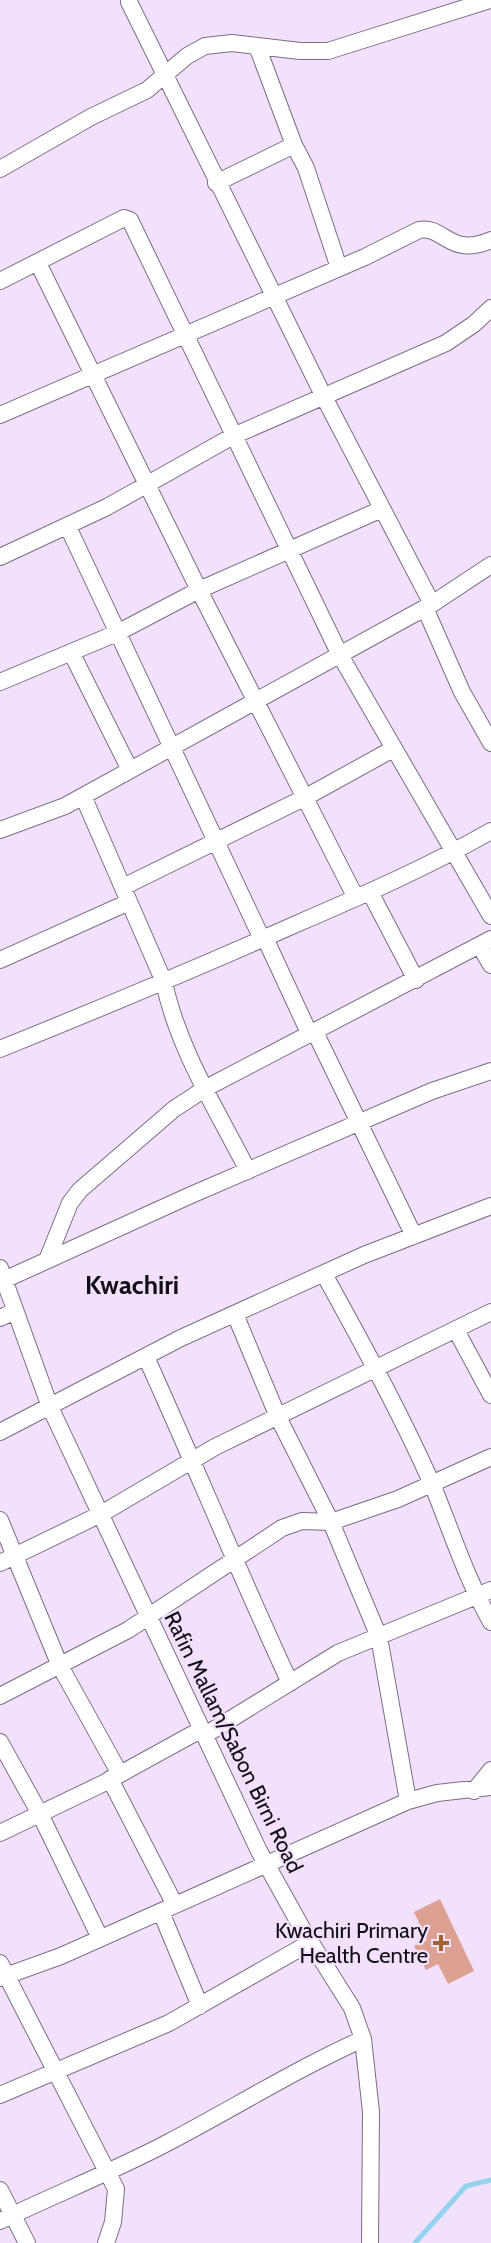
<svg xmlns="http://www.w3.org/2000/svg" width="491" height="2243" font-family="Cabin,sans-serif">
<rect width="100%" height="100%" fill="#f1e1fc"/>
<g fill="none" stroke-linecap="round" stroke-linejoin="round">
<path stroke="#94d2ee" stroke-width="5" d="M415,2243l51,-57 25,-6"/>
</g>
<path fill="#dda194" d="M440,1899l34,72 -26,13 -10,-20 -12,6 -12,-24 13,-6 -13,-28z"/>
<g fill="none" stroke-linecap="round" stroke-linejoin="round">
<defs>
<path id="minor" d="M129,2l195,395 108,207
M257,46l37,99 12,23 33,100
M0,169l91,-52 56,-27 40,-34 18,-10 27,-3 68,8h28l162,-51
M216,183l78,-38
M38,263l161,327 157,308
M0,281l124,-63 6,2 210,435 151,261
M0,415l365,-158 54,-27c25,-5 30,28 72,10
M68,527l194,412
M0,557l107,-50 126,-71 213,-93 28,-19 17,-16
M425,608l37,84 29,51
M71,652l59,118
M0,682l117,-49 82,-43 183,-81
M83,796l81,186c14,67 53,128 84,189
M0,830l65,-24 367,-202 59,-39
M123,887l183,-90 87,-48
M370,892l46,88
M265,938l45,97
M480,946l11,19
M0,960l129,-58
M315,1032l99,204
M0,1049c99,-40 197,-81 294,-124 67,-29 134,-58 197,-94
M47,1260l23,-57 10,-13 94,-81 32,-21 285,-149
M0,1268l50,139 209,444 44,79 49,78 11,31 8,73 -1,131
M324,1274c38,69 76,138 108,210 19,46 34,94 59,138
M4,1280l187,-85 241,-104 59,-20
M235,1314l43,103 53,105 48,115 29,164
M0,1318l15,-7
M456,1330l35,65
M146,1357c49,108 94,218 144,326
M0,1432l181,-94 183,-83 127,-49
M0,1520l60,146 60,108
M0,1563l101,-49 114,-67 276,-135
M0,1696l128,-66 154,-102 20,-7 29,1 67,-23 93,-42
M205,1735l133,-82 153,-63
M0,1742l40,72 60,124
M110,1779l65,126
M474,1791l17,-21
M0,1833l104,-50 98,-54
M161,1912l39,94
M0,1963l116,226 -3,33 -7,21
M0,1978l61,-22 347,-155 29,-8 54,-6
M0,2095l169,-72 142,-81
M0,2190l27,53
M0,2221c56,-27 114,-50 169,-79 65,-34 127,-73 194,-103"/>
</defs>
<use href="#minor" stroke="#7b6d84" stroke-width="18"/>
<use href="#minor" stroke="#fff" stroke-width="16"/>
</g>
<path fill="#a3632d" stroke="#f1e1fc" stroke-width="2" d="M438 1934h6v6h6v6h-6v6h-6v-6h-6v-6h6z"/>
<g text-anchor="middle" stroke-width="4.5" stroke-linejoin="round" paint-order="stroke">
<g font-size="22" fill="#130e16" stroke="#f1e1fc">
<text transform="translate(234 1742) rotate(64)" y="8">Rafin Mallam/Sabon Birni Road</text>
</g>
<g font-size="22" fill="#130e16" stroke="#f1e1fc" text-anchor="end">
<text x="428" y="1938">Kwachiri Primary<tspan x="428" dy="25">Health Centre</tspan></text>
</g>
<g font-size="26" font-weight="bold" fill="#130e16" stroke="#f1e1fc">
<text x="132" y="1294">Kwachiri</text>
</g>
</g>
</svg>
